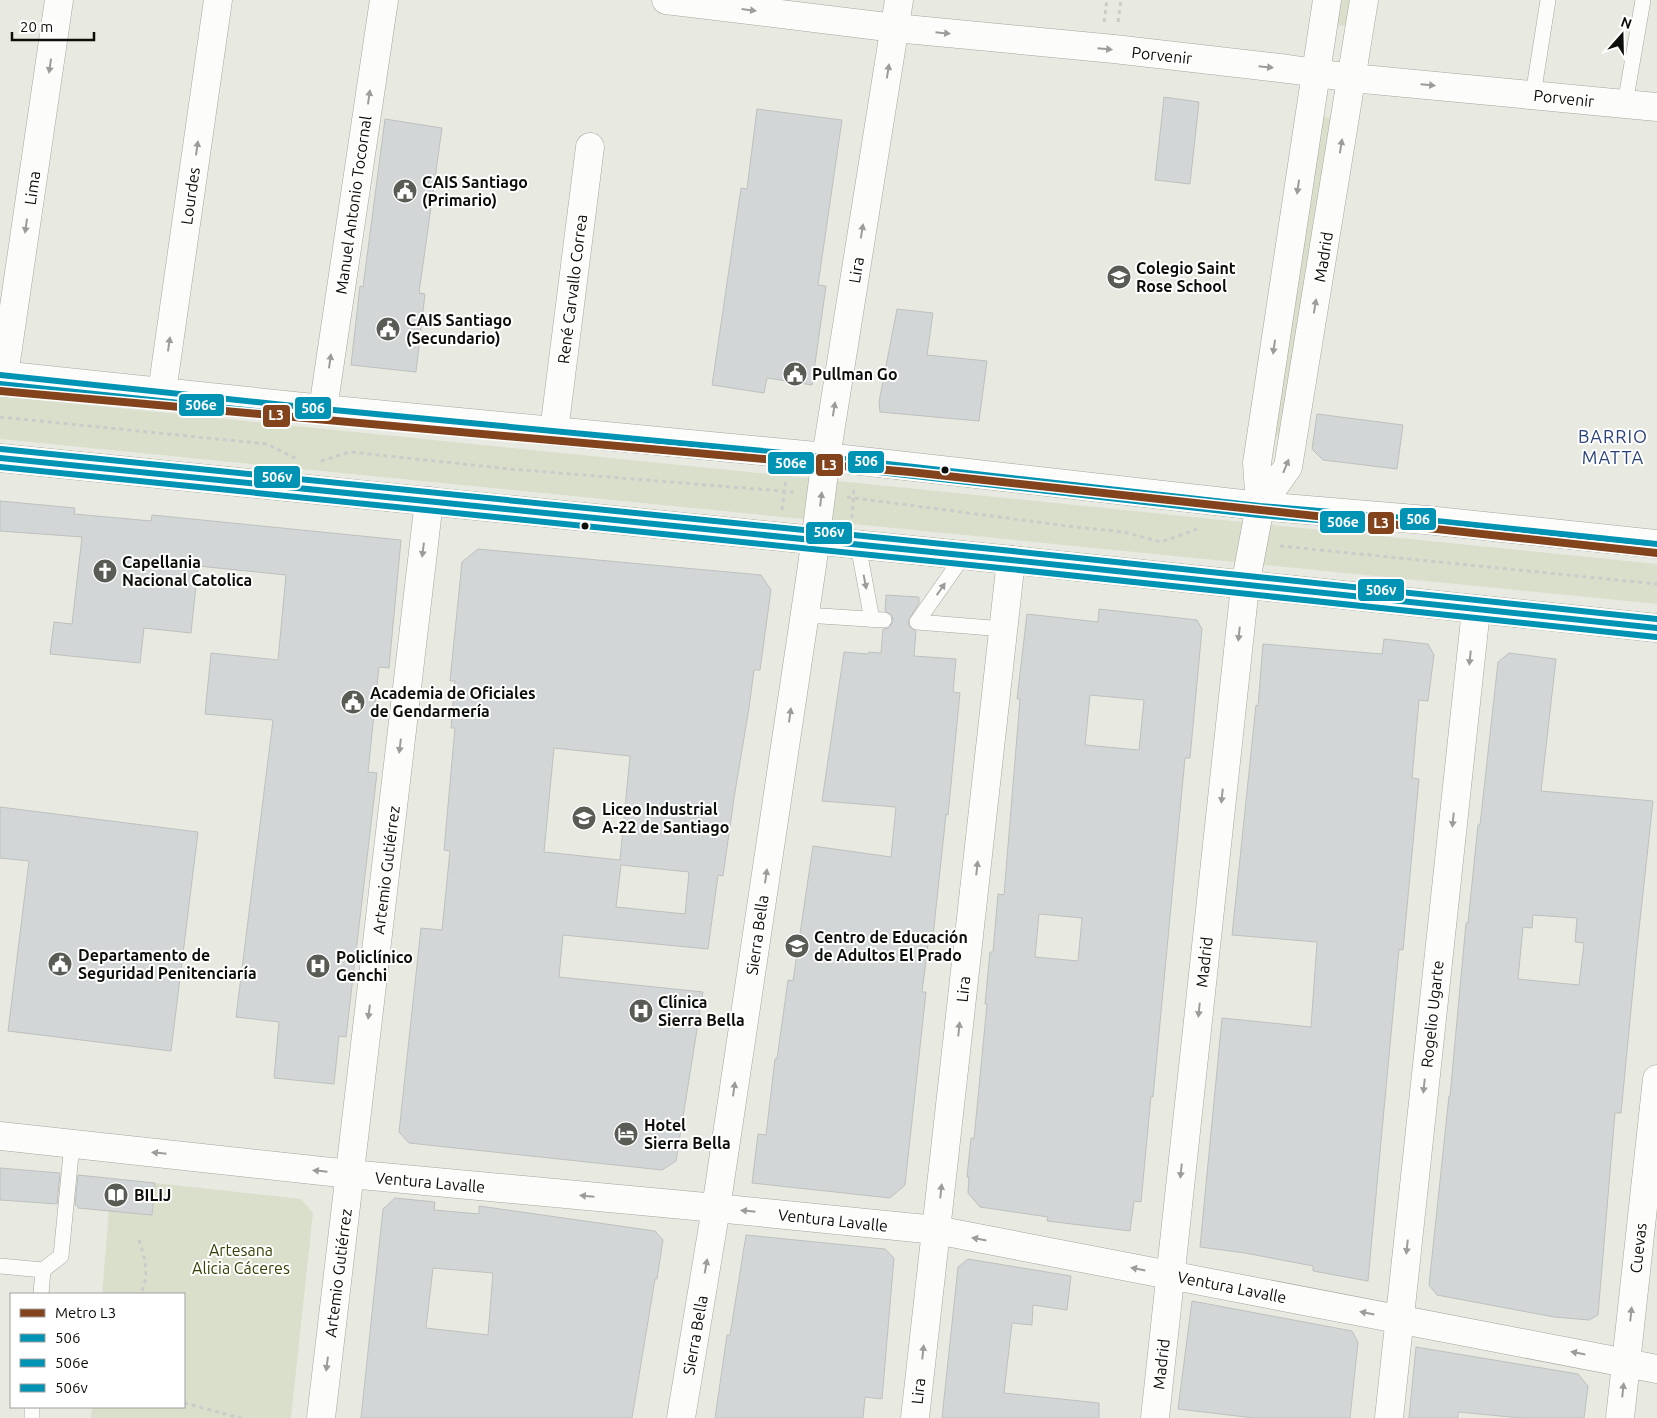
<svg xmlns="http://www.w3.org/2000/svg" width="1657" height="1418" font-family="Ubuntu,sans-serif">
<rect width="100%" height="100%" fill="#e8eae1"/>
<path fill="#dadfcc" d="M1333,0h21l-6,25 -12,1z
M1318,115l14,3 -47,317 -12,1z
M0,396l1657,168v40l-1657,-165z
M155,1183l146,16 12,14 -22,205h-200l1,-11h92v-113h-82l7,-84 43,5z"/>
<path fill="#d2d6d7" stroke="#bec0be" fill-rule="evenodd" d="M1164,97l35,5 -9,82 -35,-4z
M757,109l85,11 -24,165 8,1 -14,99 -45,-7 -3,15 -52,-8 29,-197 6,1z
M385,119l57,9 -23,165 6,1 -9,78 -65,-7 9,-79 3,1z
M897,309l36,4 -6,42 60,6 -8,60 -99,-9 -1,-10z
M1317,414l86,11 -6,44 -74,-9 -11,-11z
M0,501l75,7 -1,6 77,7 1,-6 249,25 -12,128 -10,-1 -11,105 9,1 -31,264 -7,-1 -5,48 -60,-6 5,-56 -43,-5 37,-297 -68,-6 6,-61 67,7 8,-85 -88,-9 -7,67 -47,-5 -4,35 -90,-9 4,-32 18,2 10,-87 -82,-6z
M478,549l283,26 10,15 -11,80h-6l-5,38 -15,90 -11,78 -5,-1 -10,74 -145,-14 -4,42 144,15 -27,169 -14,9 -253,-27 -10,-11 22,-204 21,2 8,-79 -6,-1 11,-122h-4l4,-47h-5l12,-119zM554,748l76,8 -10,104 -76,-8zM621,865l68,7 -4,42 -69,-7z
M886,595l33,2v6l-11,18 1,5 7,5 -2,25 42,3 -3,33 7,1 -12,122 -2,-1 -13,122h-4l-7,56h4l-21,193 -15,13 -138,-15 6,-49 8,1 9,-76h2l11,-79 5,1 20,-135 78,11 5,-50 -74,-6 22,-149 24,2 1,-2 12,1 2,-24 6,-1 4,-7 -1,-6 -7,-4z
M1099,609l98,11 5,9 -12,129h-5l-32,339 -2,-1 -10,106 -7,-1 -4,30 -83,-10 1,-4 -68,-10 -12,-14 1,-16h-2l4,-39 3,1 13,-135h-2l5,-52h3l5,-58 6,1 16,-196h-3l10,-85 71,8zM1090,695l54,5 -5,50 -54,-5zM1039,914l43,4 -4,43 -43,-4z
M1384,639l44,5 6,11 -6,46 -9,-1 -7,78 7,1 -16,171 -4,-1 -31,332 -55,-10v-5l-68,-13 -45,-6 22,-229 89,9 6,-85 -85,-7 24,-230 2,1 5,-62 119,10z
M1509,653l47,6 -15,132 112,10 -16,147 -16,165h-6l-17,202 -9,5 -35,-3 -117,-22 -8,-10 20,-189h1l16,-173h2l10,-98h2l18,-163zM1533,915l44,3 -2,24 9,1 -5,42 -61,-6 5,-52 9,1z
M0,807l198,25 -27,219 -163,-20 21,-170 -29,-3z
M0,1168l60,5 -3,31 -57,-4z
M78,1175l77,8 -3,32 -74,-7v-2l-3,-1z
M395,1198l40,4 -1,8 45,4v-8l176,25 8,9 -6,39h-2l-23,139h-271l22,-209zM433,1268l60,5 -5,62 -62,-7z
M746,1235l139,14 9,9 -12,141 -17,-2 -2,21h-148l12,-83h3z
M968,1259l103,17 -4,34 -34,-5 -1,20 -20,-2 -8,70 95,10v15h-157l16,-151z
M1192,1301l160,30 6,11 -8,76h-96l-76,-9z
M1416,1347l162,27 10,12 -4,32h-63l-63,-6v6h-49z"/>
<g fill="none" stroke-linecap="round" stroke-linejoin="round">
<defs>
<path id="lane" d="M1533,95l15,-95
M1625,104l18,-104
M858,545l14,75
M805,615l79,5
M917,622l87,7
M917,622l47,-67
M0,1266l43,4 18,-14 11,-112
M41,1294l2,-24
M32,1418v-11"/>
<path id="street" d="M666,0l229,28 219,21 174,20 64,9 305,29
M4,375l55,-375
M162,392l56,-392
M323,409l61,-409
M554,431l36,-284
M1260,506l28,-39 76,-467
M0,1136l350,38 366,34 220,22 721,139
M321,1418l108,-917
M915,1418l96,-858
M1155,1418l90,-832 15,-80 -3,-43 70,-463
M1389,1418l87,-808
M1620,1418l37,-339"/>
<path id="secondary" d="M681,1418l35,-210 96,-642 14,-109 73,-457"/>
<path id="primary" d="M0,375l323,34 503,48 434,49 167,14 230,24
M0,458l1011,102 646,68"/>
</defs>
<use href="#lane" stroke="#a4a59e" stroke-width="16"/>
<use href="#street" stroke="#a4a59e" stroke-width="29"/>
<use href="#secondary" stroke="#a4a59e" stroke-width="29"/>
<use href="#primary" stroke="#a4a59e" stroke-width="29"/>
<path stroke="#cbccc9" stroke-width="3" stroke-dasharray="4 4" stroke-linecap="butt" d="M1104,22l3,-22
M1118,22l3,-22
M0,417l267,27 30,15
M321,461l29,-9 160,17 284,23
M847,497l228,30 49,5 37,10 39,-14
M782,510l4,-31
M852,518l2,-32
M1280,546l377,38
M139,1240c6,18 11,37 1,54
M184,1403l57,15"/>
<use href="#lane" stroke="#fcfcfa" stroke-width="15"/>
<use href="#street" stroke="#fcfcfa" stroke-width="28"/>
<use href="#secondary" stroke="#fcfcfa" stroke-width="28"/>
<use href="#primary" stroke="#fcfcfa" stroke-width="28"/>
<defs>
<path id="bus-1" d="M0,375l323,34 503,48 434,49 167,14 230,24
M0,458l1011,102 646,68"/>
<path id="bus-2" d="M0,384l322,34 503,48 434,49 167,14 230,24
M0,467l1010,102 646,68"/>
<path id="bus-3" d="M1,449l1011,102 645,68"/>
</defs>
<use href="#bus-1" stroke="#fff" stroke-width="10"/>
<use href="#bus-2" stroke="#fff" stroke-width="10"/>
<use href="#bus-3" stroke="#fff" stroke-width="10"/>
<use href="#bus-1" stroke="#0093b3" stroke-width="6"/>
<use href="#bus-2" stroke="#0093b3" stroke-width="6"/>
<use href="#bus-3" stroke="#0093b3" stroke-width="6"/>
<defs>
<path id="metro-1" d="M0,391l910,81 747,81"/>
</defs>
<use href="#metro-1" stroke="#fff" stroke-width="11"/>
<use href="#metro-1" stroke="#83441d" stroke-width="8"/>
</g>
<defs><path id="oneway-solid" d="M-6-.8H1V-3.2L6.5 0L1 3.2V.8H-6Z" transform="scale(1.25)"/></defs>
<g fill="#9c9d9a">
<use href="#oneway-solid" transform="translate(749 10) rotate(7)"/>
<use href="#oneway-solid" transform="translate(943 33) rotate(6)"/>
<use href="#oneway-solid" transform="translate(1105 49) rotate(5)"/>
<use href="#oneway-solid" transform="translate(50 66) rotate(98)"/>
<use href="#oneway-solid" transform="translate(1266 67) rotate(6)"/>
<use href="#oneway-solid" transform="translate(888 71) rotate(-81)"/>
<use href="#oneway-solid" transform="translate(1428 85) rotate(5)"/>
<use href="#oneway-solid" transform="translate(369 97) rotate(-82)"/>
<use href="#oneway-solid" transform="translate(1341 146) rotate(-81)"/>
<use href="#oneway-solid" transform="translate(197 148) rotate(-82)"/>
<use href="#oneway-solid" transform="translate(1298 187) rotate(98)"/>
<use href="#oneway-solid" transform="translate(26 226) rotate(98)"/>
<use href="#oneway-solid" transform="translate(862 231) rotate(-81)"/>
<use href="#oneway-solid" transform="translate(1315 306) rotate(-81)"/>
<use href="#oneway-solid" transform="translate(169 344) rotate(-82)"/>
<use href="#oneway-solid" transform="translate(1274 347) rotate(98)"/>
<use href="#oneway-solid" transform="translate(330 361) rotate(-82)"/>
<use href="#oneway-solid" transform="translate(834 409) rotate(-81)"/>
<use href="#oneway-solid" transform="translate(1286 466) rotate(-68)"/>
<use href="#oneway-solid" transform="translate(821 499) rotate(-83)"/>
<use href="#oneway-solid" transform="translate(423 550) rotate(97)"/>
<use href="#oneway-solid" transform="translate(865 582) rotate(79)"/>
<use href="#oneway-solid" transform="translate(941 589) rotate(-55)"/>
<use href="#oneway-solid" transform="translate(1239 634) rotate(96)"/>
<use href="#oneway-solid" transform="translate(1470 658) rotate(96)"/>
<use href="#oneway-solid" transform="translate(790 715) rotate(-82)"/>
<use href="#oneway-solid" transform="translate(400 746) rotate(97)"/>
<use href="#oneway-solid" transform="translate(1222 796) rotate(96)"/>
<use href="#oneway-solid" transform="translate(1453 820) rotate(96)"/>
<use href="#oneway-solid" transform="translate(977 868) rotate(-84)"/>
<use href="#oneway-solid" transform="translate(766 876) rotate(-82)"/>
<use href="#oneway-solid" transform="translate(1199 1010) rotate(96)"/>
<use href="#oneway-solid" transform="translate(369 1012) rotate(97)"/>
<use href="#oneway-solid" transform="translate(959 1029) rotate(-84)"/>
<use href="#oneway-solid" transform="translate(1424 1086) rotate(96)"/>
<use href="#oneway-solid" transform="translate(734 1089) rotate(-82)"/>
<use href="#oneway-solid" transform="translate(159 1153) rotate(-174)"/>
<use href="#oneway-solid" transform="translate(320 1171) rotate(-174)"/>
<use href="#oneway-solid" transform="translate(1181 1171) rotate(96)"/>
<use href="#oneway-solid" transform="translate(941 1191) rotate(-84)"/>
<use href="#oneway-solid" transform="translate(587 1196) rotate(-175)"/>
<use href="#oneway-solid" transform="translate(748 1211) rotate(-174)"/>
<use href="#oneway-solid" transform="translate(979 1239) rotate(-169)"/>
<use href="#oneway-solid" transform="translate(1407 1247) rotate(96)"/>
<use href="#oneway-solid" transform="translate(706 1266) rotate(-80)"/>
<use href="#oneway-solid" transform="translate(1138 1269) rotate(-169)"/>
<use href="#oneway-solid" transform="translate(1367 1313) rotate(-169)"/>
<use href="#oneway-solid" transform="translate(1631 1314) rotate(-84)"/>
<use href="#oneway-solid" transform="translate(923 1352) rotate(-84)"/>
<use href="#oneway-solid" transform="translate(1578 1353) rotate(-169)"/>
<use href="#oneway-solid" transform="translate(327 1364) rotate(97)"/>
<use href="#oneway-solid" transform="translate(1623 1390) rotate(-84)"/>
</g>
<defs>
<symbol id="civic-disc" viewBox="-11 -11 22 22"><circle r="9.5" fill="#595b55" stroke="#fff"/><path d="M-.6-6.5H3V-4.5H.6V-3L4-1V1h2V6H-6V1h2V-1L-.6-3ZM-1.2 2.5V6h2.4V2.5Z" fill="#fff"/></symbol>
<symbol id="school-disc" viewBox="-11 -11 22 22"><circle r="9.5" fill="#595b55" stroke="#fff"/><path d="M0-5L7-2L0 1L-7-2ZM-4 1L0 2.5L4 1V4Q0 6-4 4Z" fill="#fff"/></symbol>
<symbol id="church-disc" viewBox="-11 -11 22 22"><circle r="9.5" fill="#595b55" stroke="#fff"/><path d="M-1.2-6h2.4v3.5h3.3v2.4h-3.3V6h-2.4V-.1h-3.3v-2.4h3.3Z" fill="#fff"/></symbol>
<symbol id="hospital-disc" viewBox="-11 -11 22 22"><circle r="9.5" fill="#595b55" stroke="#fff"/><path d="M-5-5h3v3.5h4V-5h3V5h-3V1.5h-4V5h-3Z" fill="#fff"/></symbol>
<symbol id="hotel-disc" viewBox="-11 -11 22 22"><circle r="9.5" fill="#595b55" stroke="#fff"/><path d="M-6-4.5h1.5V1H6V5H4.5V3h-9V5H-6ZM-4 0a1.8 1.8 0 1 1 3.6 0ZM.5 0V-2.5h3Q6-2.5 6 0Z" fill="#fff"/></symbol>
<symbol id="library-disc" viewBox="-11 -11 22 22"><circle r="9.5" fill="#595b55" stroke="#fff"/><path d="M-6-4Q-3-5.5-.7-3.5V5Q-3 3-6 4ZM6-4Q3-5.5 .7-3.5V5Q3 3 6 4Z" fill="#fff"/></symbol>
</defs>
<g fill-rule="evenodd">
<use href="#civic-disc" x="391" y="177" width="28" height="28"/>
<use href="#school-disc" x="1105" y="263" width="28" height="28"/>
<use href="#civic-disc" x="374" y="315" width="28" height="28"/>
<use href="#civic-disc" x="781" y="360" width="28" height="28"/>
<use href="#church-disc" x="91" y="557" width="28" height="28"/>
<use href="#civic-disc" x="339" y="688" width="28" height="28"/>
<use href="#school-disc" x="570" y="804" width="28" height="28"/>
<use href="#school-disc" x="783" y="932" width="28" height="28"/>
<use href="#civic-disc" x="46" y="950" width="28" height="28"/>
<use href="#hospital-disc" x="304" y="952" width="28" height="28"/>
<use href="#hospital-disc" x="627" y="997" width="28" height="28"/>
<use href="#hotel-disc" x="612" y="1120" width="28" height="28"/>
<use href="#library-disc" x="102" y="1181" width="28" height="28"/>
</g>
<g fill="#0c0e09" stroke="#fff" stroke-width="2">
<circle cx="945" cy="470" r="4.5"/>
<circle cx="585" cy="526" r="4.5"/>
</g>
<g text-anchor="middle" stroke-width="4" stroke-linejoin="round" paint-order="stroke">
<g font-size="16" fill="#0c0e09" stroke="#fff">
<text transform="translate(1162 55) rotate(6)" y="6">Porvenir</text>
<text transform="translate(1564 98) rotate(6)" y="6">Porvenir</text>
<text transform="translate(32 188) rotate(-82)" y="6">Lima</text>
<text transform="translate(190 196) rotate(-82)" y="6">Lourdes</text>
<text transform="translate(353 205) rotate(-82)" y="6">Manuel Antonio Tocornal</text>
<text transform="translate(1323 257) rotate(-81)" y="6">Madrid</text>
<text transform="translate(856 270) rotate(-81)" y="6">Lira</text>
<text transform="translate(572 289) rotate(-83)" y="6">René Carvallo Correa</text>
<text transform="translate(386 870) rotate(-83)" y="6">Artemio Gutiérrez</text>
<text transform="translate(757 935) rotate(-82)" y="6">Sierra Bella</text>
<text transform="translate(1204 962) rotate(-84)" y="6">Madrid</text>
<text transform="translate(963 989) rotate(-84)" y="6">Lira</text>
<text transform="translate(1432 1014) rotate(-84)" y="6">Rogelio Ugarte</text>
<text transform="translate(430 1182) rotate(5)" y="6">Ventura Lavalle</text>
<text transform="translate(833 1220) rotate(6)" y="6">Ventura Lavalle</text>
<text transform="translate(1638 1248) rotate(-84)" y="6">Cuevas</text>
<text transform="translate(338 1273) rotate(-83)" y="6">Artemio Gutiérrez</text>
<text transform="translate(1232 1287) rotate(11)" y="6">Ventura Lavalle</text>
<text transform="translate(695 1335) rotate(-80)" y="6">Sierra Bella</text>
<text transform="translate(1161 1364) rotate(-84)" y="6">Madrid</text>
<text transform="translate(918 1391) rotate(-84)" y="6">Lira</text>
</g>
<g font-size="16" font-weight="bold" fill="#0c0e09" stroke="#fff" text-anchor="start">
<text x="422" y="188">CAIS Santiago<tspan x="422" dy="18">(Primario)</tspan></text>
<text x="1136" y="274">Colegio Saint<tspan x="1136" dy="18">Rose School</tspan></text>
<text x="406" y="326">CAIS Santiago<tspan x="406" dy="18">(Secundario)</tspan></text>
<text x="812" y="380">Pullman Go</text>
<text x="122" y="568">Capellania<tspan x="122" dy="18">Nacional Catolica</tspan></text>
<text x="370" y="699">Academia de Oficiales<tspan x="370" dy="18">de Gendarmería</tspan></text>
<text x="602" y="815">Liceo Industrial<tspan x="602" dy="18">A-22 de Santiago</tspan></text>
<text x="814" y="943">Centro de Educación<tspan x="814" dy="18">de Adultos El Prado</tspan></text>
<text x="78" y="961">Departamento de<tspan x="78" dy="18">Seguridad Penitenciaría</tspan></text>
<text x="336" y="963">Policlínico<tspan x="336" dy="18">Genchi</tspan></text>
<text x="658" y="1008">Clínica<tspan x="658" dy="18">Sierra Bella</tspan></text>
<text x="644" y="1131">Hotel<tspan x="644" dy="18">Sierra Bella</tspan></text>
<text x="134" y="1201">BILIJ</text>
</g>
<g font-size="16" fill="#374206" stroke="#fff">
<text x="241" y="1256">Artesana<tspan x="241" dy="18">Alicia Cáceres</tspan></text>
</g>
<g font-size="18" letter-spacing="1" fill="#2b427a" stroke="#fff">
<text x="1613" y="443">BARRIO<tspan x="1613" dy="21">MATTA</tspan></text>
</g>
</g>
<g stroke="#fff" stroke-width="2">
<rect x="178" y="393" width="47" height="24" rx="5" fill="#0093b3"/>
<rect x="294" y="396" width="38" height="24" rx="5" fill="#0093b3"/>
<rect x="262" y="404" width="29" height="24" rx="5" fill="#83441d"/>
<rect x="847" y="450" width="38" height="24" rx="5" fill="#0093b3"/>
<rect x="767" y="451" width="48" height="24" rx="5" fill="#0093b3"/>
<rect x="815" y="453" width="29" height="24" rx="5" fill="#83441d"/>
<rect x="253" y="465" width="48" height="24" rx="5" fill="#0093b3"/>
<rect x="1399" y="507" width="38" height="24" rx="5" fill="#0093b3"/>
<rect x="1319" y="510" width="47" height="24" rx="5" fill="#0093b3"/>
<rect x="1367" y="511" width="28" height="24" rx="5" fill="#83441d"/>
<rect x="805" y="521" width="48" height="24" rx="5" fill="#0093b3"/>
<rect x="1357" y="578" width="48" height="24" rx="5" fill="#0093b3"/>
</g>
<g font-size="14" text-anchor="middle" font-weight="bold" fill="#fff">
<text x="201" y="410">506e</text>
<text x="313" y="413">506</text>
<text x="276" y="420">L3</text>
<text x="866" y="466">506</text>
<text x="791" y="468">506e</text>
<text x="829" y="470">L3</text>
<text x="277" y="482">506v</text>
<text x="1418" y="524">506</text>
<text x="1343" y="527">506e</text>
<text x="1381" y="528">L3</text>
<text x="829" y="537">506v</text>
<text x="1381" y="595">506v</text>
</g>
<rect x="10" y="1293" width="175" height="115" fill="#ffffff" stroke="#9e9f9d"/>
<rect x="20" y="1309" width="25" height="8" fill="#83441d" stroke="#9e9f9d"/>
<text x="55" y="1318" font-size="15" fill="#0c0e09">Metro L3</text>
<rect x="20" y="1334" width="25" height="8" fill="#0093b3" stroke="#9e9f9d"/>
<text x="55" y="1343" font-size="15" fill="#0c0e09">506</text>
<rect x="20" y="1359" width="25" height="8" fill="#0093b3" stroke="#9e9f9d"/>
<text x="55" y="1368" font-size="15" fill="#0c0e09">506e</text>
<rect x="20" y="1384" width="25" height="8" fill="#0093b3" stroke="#9e9f9d"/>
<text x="55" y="1393" font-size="15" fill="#0c0e09">506v</text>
<g transform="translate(1622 35) rotate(20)" stroke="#ffffff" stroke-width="4" paint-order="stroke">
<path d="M0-4L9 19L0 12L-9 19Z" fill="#0c0e09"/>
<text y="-8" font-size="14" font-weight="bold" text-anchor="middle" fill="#0c0e09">N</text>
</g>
<path d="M12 32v8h82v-8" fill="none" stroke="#0c0e09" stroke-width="2.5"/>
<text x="20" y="32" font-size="15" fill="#0c0e09" stroke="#ffffff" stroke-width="4" paint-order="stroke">20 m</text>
</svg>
